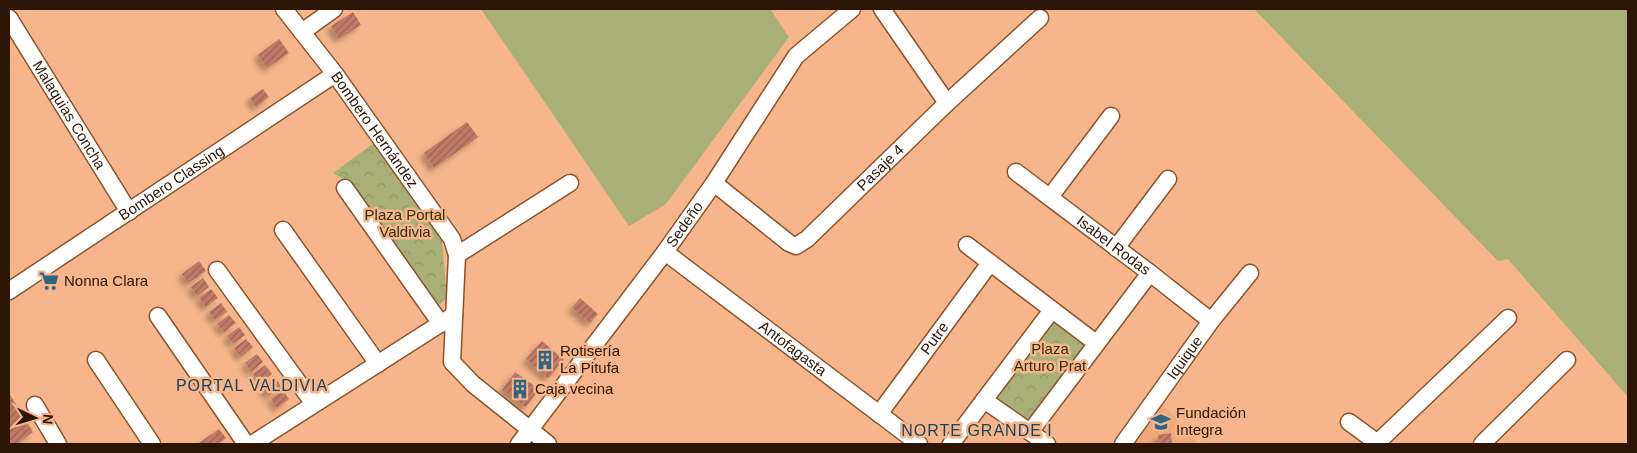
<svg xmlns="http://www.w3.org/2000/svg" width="1637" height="453" font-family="Helvetica,sans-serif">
<defs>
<pattern id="forest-crowns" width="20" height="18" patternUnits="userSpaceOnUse" patternTransform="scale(1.25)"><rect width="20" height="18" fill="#a9b077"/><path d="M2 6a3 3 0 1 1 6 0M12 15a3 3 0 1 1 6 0" fill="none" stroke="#929665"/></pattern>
<pattern id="building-hatch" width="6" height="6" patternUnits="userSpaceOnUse" patternTransform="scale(1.25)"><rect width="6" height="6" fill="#c17967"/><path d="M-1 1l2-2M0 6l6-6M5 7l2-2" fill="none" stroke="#9d6253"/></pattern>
<filter id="shadow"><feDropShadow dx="-4.5" dy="4.5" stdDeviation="2.5" flood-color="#0004"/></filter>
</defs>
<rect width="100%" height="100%" fill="#f6b58a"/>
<path fill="#f0a879" d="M1159,400l39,44h-69z"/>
<path fill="#a9b077" d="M481,9h289l19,28 -123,167 -37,22z
M1254,9h374v388l-120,-138 -10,2z"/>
<path fill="url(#forest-crowns)" d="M374,143l59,81 9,17 5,57 -11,9 -91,-127 -12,-7z
M1055,319l29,21 1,11 -54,72 -38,-26 46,-65z"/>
<path fill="url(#building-hatch)" filter="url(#shadow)" d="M353,12l8,13 -22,14 -8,-13z
M279,39l10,14 -22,15 -9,-13z
M263,89l6,8 -13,10 -6,-9z
M467,122l11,15 -44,31 -10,-15z
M199,261l7,10 -18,12 -6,-9z
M203,278l6,9 -12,9 -6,-9z
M211,289l7,9 -12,9 -7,-9z
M580,298l18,16 -8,9 -18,-15z
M221,303l6,9 -12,8 -6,-8z
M229,315l7,8 -12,9 -7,-8z
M239,327l6,8 -12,9 -6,-8z
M246,339l7,8 -12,10 -7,-9z
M542,341l22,19 -16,18 -22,-19z
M257,354l6,8 -12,10 -6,-9z
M265,365l7,9 -12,9 -7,-9z
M515,372l24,17 -13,18 -24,-17z
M275,378l6,8 -12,10 -7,-9z
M283,390l6,9 -12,9 -6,-9z
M9,393l24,39 -16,12h-8z
M219,429l7,9 -8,6h-18l-1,-1z
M1171,433l1,11h-13l-1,-9z"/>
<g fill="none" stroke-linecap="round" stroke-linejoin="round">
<defs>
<g id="minor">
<path id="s1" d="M284,9l51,65 117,165 5,16 -5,107 21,22 75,60"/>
<path d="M882,9l65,94"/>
<path id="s2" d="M9,18l120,194"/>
<path d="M302,32l32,-23"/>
<path id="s3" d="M1016,172l134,101 61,48"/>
<path id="s4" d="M714,183l75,60 7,3 11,-7 140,-136 93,-85"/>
<path d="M345,188l96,136"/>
<path d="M1050,197l61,-81"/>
<path d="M283,230l95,134"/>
<path d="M967,245l129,98"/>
<path d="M1116,248l52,-69"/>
<path id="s5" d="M665,252l254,192"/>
<path d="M457,255l113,-72"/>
<path d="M217,270l97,134"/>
<path id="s6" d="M9,291l326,-217"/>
<path d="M158,316l88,128"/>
<path d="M96,360l56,84"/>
<path d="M984,400l63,44"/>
<path d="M35,405l23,39"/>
<path id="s7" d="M879,414l111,-151"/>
<path d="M1349,422l30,22"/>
<path d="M1030,432l120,-159"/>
<path d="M1377,443l131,-125"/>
<path d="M252,444l202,-129"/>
<path id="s8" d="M519,444l146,-192 49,-69 82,-127 56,-47"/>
<path d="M951,444l101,-134"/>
<path id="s9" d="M1123,444l88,-123 39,-48"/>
<path d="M1482,444l85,-84"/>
</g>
</defs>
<use href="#minor" stroke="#8d542a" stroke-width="19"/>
<use href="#minor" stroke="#fff" stroke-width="16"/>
</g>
<defs>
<symbol id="supermarket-bare" viewBox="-9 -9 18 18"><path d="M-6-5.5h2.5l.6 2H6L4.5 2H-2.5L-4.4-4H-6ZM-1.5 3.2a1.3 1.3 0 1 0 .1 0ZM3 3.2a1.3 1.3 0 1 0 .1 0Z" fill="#316682" stroke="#f6b58a" stroke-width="2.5" paint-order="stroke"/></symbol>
<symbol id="building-bare" viewBox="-9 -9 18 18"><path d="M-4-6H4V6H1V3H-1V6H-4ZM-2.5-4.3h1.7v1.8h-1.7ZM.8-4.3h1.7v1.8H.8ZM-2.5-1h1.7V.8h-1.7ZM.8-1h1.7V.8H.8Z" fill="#316682" stroke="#f6b58a" stroke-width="2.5" paint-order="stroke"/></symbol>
<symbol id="school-bare" viewBox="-9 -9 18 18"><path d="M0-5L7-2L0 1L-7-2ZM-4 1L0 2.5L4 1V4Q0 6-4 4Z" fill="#316682" stroke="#f6b58a" stroke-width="2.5" paint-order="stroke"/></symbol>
</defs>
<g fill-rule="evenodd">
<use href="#supermarket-bare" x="35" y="267" width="28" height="28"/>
<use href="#building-bare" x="531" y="346" width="28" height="28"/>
<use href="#building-bare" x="506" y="375" width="28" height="28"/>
<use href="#school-bare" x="1147" y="408" width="28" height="28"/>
</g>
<g text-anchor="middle" stroke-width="5" stroke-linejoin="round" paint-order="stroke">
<g font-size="15" fill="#2c1504" stroke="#f6b58a">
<text dy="5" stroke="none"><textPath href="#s2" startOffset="114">Malaquias Concha</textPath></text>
<text dy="5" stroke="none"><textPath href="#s1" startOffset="151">Bombero Hernández</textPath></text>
<text dy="5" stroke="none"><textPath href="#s4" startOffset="219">Pasaje 4</textPath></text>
<text dy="5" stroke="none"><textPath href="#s6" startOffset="195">Bombero Classing</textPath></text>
<text dy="5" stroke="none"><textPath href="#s8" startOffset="275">Sedeño</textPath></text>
<text dy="5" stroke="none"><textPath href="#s3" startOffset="122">Isabel Rodas</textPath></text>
<text dy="5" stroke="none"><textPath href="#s7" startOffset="94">Putre</textPath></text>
<text dy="5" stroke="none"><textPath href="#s5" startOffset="160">Antofagasta</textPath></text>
<text dy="5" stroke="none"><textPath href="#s9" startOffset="106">Iquique</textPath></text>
</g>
<g font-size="15" fill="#2f3210" stroke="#f6b58a">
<text x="405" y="220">Plaza Portal<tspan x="405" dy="17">Valdivia</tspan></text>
<text x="1050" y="354">Plaza<tspan x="1050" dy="17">Arturo Prat</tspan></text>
</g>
<g font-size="15" fill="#2c1504" stroke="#f6b58a" text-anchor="start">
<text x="64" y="286">Nonna Clara</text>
<text x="560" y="356">Rotisería<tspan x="560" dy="17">La Pitufa</tspan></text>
<text x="535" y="394">Caja vecina</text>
<text x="1176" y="418">Fundación<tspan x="1176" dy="17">Integra</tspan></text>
</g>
<g font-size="16" letter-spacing="1" fill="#1a445a" stroke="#f6b58a">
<text x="252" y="391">PORTAL VALDIVIA</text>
<text x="977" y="436">NORTE GRANDE I</text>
</g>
</g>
<rect width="1637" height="453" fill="none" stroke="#2c1504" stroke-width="20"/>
<g transform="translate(35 418) rotate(95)" stroke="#f6b58a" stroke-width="4" paint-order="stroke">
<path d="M0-4L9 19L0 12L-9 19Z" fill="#2c1504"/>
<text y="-8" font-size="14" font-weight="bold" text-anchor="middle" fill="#2c1504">N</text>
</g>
</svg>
